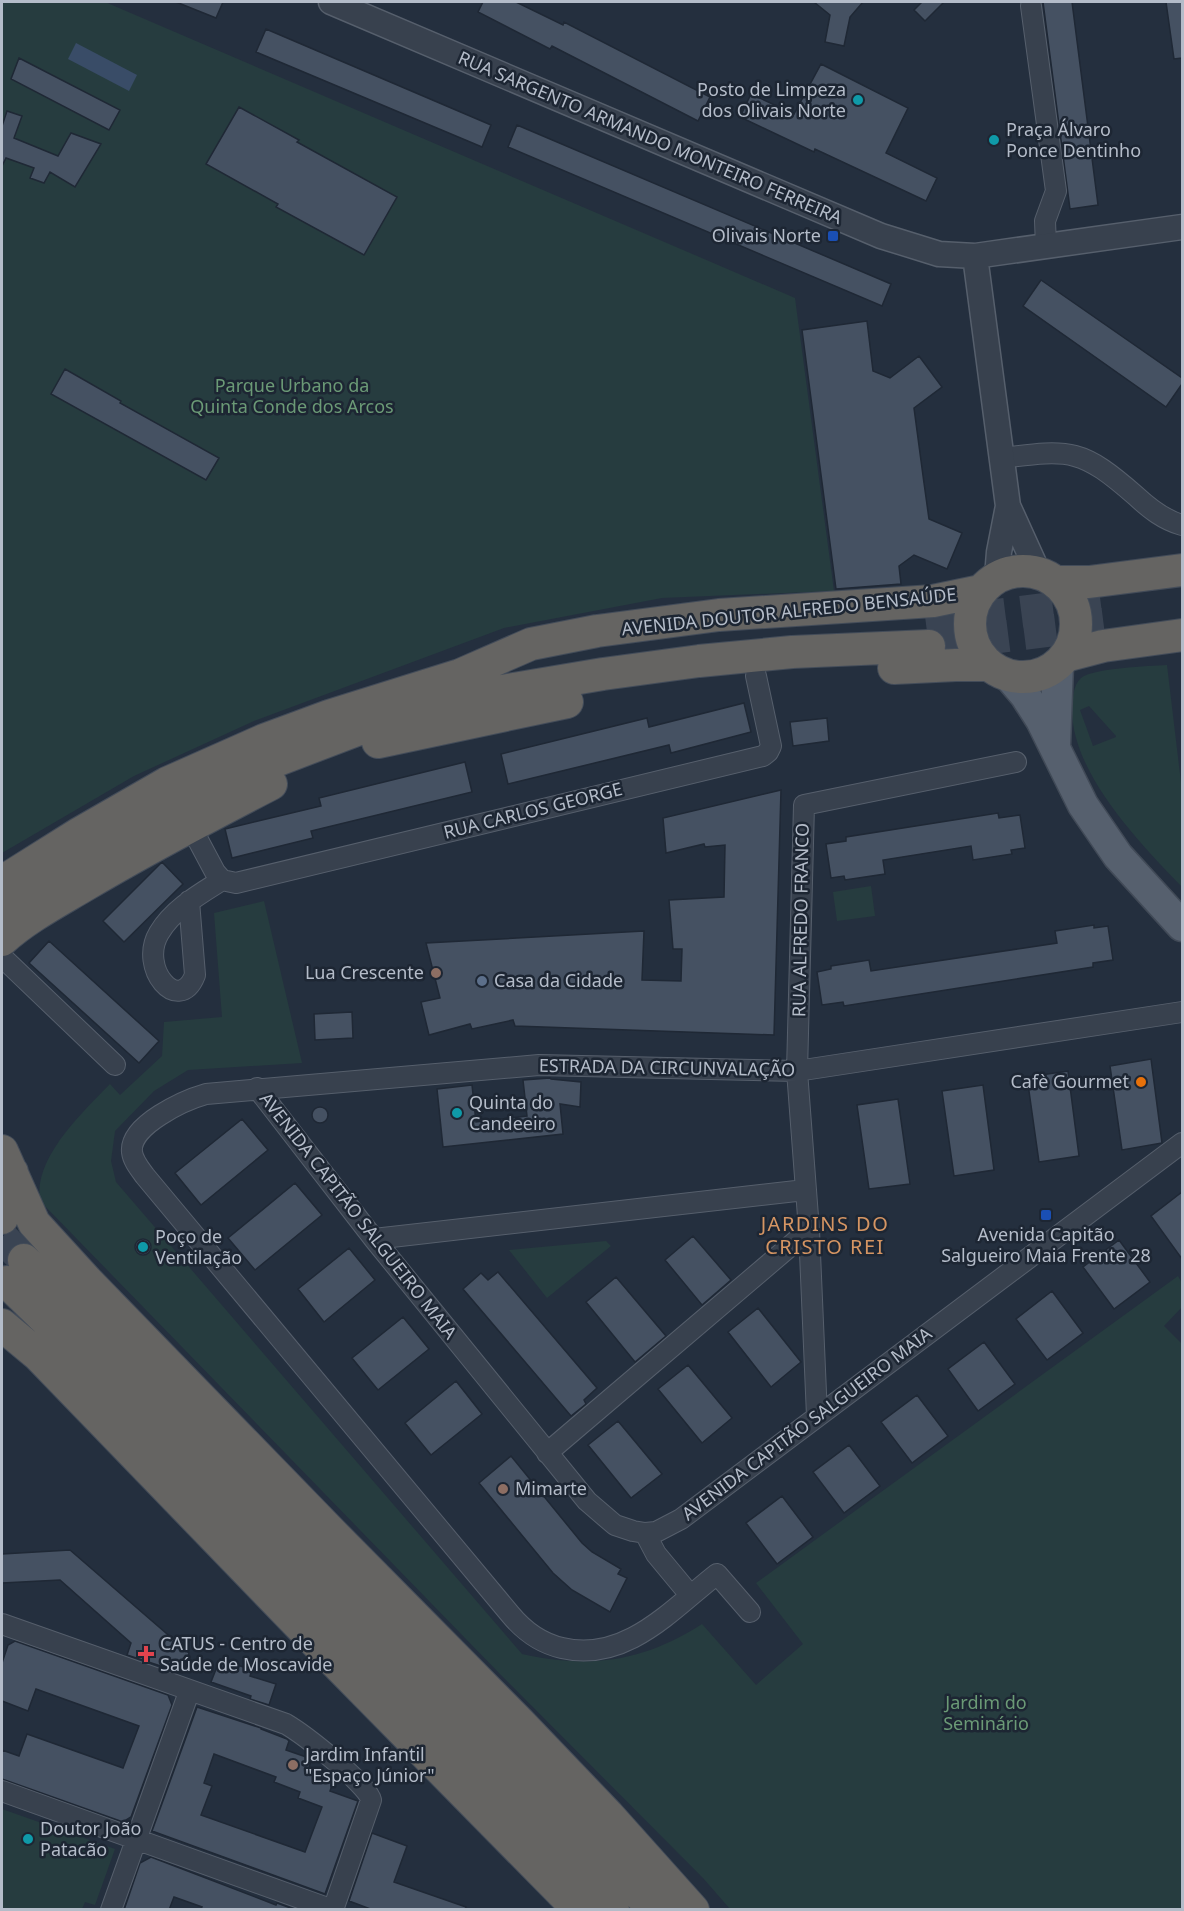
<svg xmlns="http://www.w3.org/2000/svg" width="1184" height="1911" font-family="'Noto Sans',sans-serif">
<rect width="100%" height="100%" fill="#242f3e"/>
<path fill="#263c3f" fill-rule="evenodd" d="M2,2h103l690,296 39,293 -172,7 -158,30 -250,93 -120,55 -132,77z
M1167,665l15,126v96c-42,-44 -111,-114 -110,-179 1,-10 1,-23 9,-30 12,-10 68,-12 86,-13zM1089,706l27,30v1l-23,9 -13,-36z
M871,886l4,30 -38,5 -4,-29z
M264,901l38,162 -114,7 -34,21 -39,40 -4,30 5,21 406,472c68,15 121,8 180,-30l54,61 47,-41 -47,-61 422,-307 4,7v24l-18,19 18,18v565h-452l-27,-31 -203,-204 -460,-473c-7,-43 43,-89 70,-117l10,11 42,-39 2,-34 58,-5 -8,-104z
M606,1241l5,5 -64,52 -38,-48z
M2,1809l113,40 -20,56 -10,-3 -3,7 -80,1z"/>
<path fill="#394c67" d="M76,43l61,32 -8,16 -61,-32z"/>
<path fill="#455162" stroke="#1f2835" stroke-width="1.5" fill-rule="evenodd" d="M176,2h47l-7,16z
M483,2h33l47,23 1,-3 146,75 -12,24 -146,-75 -2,3 -72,-37z
M814,2h49l-13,15 -6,29 -19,-4 5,-27z
M922,2h22l-19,19 -11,-11z
M1043,2h29l26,203 -28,4z
M1166,2h16v56l-8,1z
M266,29l225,96 -9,22 -226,-95z
M19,58l101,52 -11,20 -98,-51z
M821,64l87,44 -22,45 51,25 -11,23 -111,-52 -1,3 -74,-35 11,-23 43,20z
M239,107l60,33 -2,2 100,55 -33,58 -88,-48 2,-3 -72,-40z
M7,111l15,5 -8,22 44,18 13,-23 30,11 -26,43 -25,-15 -6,11 -14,-5 4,-10 -28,-10 -4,8v-40z
M517,125l374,159 -9,22 -374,-159z
M1041,280l141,98v6l-16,23 -143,-101z
M867,321l6,50 17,7 29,-22 23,31 -28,21 10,75 5,36 33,14 -15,36 -33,-14 -15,11 2,18 -65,5 -34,-259z
M65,369l56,32 -1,2 99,55 -13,22 -155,-86z
M744,703l7,29 -80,21 -2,-8 -161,39 -7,-30 146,-36 2,9z
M827,718l2,23 -36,5 -3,-24z
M465,762l7,30 -161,39 2,7 -81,20 -7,-29 96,-23 -2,-8z
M781,790l-7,245 -259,-9 -2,-6 -41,9 -2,-5 -41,11 -8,-33 19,-4 -14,-55 218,-12 -2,49 39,1 1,-32h-9l-4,-49 55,-3 1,-52 -20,2 -1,-3 -38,9 -3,-35z
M998,813l1,5 21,-3 5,33 -14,2 1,4 -39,6 -2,-14 -88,14 2,14 -40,6 -1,-4 -13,2 -5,-34 20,-3v-4z
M162,862l21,22 -59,58 -21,-21z
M1094,925v3l14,-2 5,34 -20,3v4l-249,39 -1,-4 -21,3 -5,-33 14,-3v-3l38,-6 2,11 186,-28 -2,-12z
M49,941l110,100 -20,22 -110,-100z
M352,1012l1,26 -38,2 -1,-26z
M1151,1059l11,84 -40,7 -12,-84z
M1068,1071l11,85 -40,6 -12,-85z
M550,1078l1,1 30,3 -1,25 -20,-3 3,30 -120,13 -6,-58 35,-4 4,37 51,-6 -4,-36z
M983,1085l11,85 -40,6 -12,-85z
M898,1099l12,85 -41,5 -12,-84z
M312 1115a8 8 0 1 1 16 0a8 8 0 1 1-16 0Z
M242,1119l26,31 -67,55 -26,-32z
M295,1183l27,32 -67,55 -27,-32z
M1182,1192v67l-31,-43z
M693,1236l38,44 -29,25 -37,-45z
M135 1247a8 8 0 1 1 16 0a8 8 0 1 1-16 0Z
M1119,1240l31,42 -36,27 -31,-42z
M349,1248l26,32 -51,42 -26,-33z
M498,1272l99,116 -13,12 2,4 -15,12 -108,-127 18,-16 7,7z
M616,1277l50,59 -31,26 -49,-60z
M1052,1291l31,42 -36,27 -31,-41z
M758,1308l43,54 -30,25 -43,-55z
M403,1317l26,32 -51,41 -26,-32z
M984,1342l31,42 -37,27 -30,-42z
M688,1365l44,53 -30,25 -44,-54z
M456,1381l26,33 -51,41 -26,-32z
M917,1395l31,41 -36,27 -31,-41z
M618,1421l44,53 -31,24 -43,-53z
M849,1445l31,41 -36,27 -31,-41z
M511,1456l71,87 10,9 29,17 -3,5 9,4 -17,34 -38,-22 -19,-17 -74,-90z
M782,1496l31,41 -36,27 -31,-41z
M70,1550l119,103 -7,20 -55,-18 4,-12 -71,-63 -58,3v-29z
M15,1641l153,54 4,10 -41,112 -8,5 -121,-43v-29l17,6 8,-22 96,34 16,-42 -103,-37 -8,22 -26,-10v-38l6,-18z
M220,1659l32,11 -2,6 26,8 -7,21 -19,-6 1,-3 -40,-14z
M197,1707l64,21v1l26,10 2,2 -3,9 26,9 -4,11 26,10 -4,11 28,10 -33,93 -173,-63zM214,1754l62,23 -2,5 26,10 -2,6 24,9 -17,45 -104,-37 11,-29 -8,-3z
M372,1833l35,13 -13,36 72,25 -1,3h-92l-24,-9z
M151,1857l125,48 1,-2 19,7h-96l2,-3 -28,-10 -5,13h-45l16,-47z"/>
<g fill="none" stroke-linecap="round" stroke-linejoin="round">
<path stroke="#3a4453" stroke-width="32" stroke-dasharray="32 16" stroke-linecap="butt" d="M926,624l189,-24
M929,646l189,-24
M2,1237l22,23"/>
<defs>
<path id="minor" d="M1031,6l25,185 -11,30 1,25
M1002,458c70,-9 80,-9 134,38 14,13 28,24 46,29
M190,825l25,47 7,8 14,3 527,-127 5,-4 3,-6 -15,-70
M189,901l6,74c-16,41 -57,-7 -36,-42 14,-24 41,-39 63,-53
M2,957l113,108
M257,1088l117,151 213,262 28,24 18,6 12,2 11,-1 25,-13 501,-376
M374,1239l431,-49
M817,1416l-8,-186 -12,-159 7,-266 212,-43
M547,1453l262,-223
M645,1533l11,21 34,41
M750,1612l-33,-38c-45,35 -91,89 -155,74 -22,-5 -38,-17 -52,-34l-365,-438c-5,-7 -12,-15 -13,-24 -3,-27 53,-52 74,-58l333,-29 258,6 385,-59
M2,1624l284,100c17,10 82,60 85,76l-38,110 -331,-119
M111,1910l78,-218"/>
<path id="tertiary" d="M331,2l550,234 58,18 36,2 207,-29
M975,256l33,250 -9,46 -2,25
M1008,506l30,66"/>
<path id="primary" d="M1008,675l17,20 16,25 42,85 35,51 64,70
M1055,745l3,-81"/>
<path id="trunk" d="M970 624a53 53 0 1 1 106 0a53 53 0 1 1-106 0Z
M1056,582h33l93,-12
M1065,656l38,-10 79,-11
M894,668l62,-3h33
M378,742l189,-40
M2,882l78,-49 87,-50 97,-43 65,-24 131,-41 71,-31 66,-13 122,-16 214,-14 48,-10
M2,910l60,-39 110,-63 90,-42 118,-45 92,-25 131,-22 96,-13 93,-9 137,-6
M2,940c23,-21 53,-37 80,-53 62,-37 125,-70 189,-103
M2,1151l32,72 53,58 243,250 189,191 89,93 85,95
M2,1218l10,-46
M24,1260l84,80 148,155 279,286 119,129
M7,1282l79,77 479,497 48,54
M2,1325l36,30 291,301 250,254"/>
</defs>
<use href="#minor" stroke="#565f6c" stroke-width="22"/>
<use href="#tertiary" stroke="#565f6c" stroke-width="27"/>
<use href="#primary" stroke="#414a57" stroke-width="33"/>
<use href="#trunk" stroke="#434c59" stroke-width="34"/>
<use href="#minor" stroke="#38414e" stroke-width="20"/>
<use href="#tertiary" stroke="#38414e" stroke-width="24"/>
<use href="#primary" stroke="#56606e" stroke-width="30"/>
<use href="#trunk" stroke="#656462" stroke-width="32"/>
</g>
<g fill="#0f9aa8" stroke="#1d2633" stroke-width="2">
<circle cx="858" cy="100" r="6"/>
<circle cx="994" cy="140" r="6"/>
<circle cx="457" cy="1113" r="6"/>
<circle cx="143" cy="1247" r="6"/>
<circle cx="28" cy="1839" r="6"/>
</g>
<g fill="#1a4fb4" stroke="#1d2633" stroke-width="2">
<rect x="827" y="230" width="12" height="12" rx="3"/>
<rect x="1040" y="1209" width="12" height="12" rx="3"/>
</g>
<g fill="#8d6e63" stroke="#1d2633" stroke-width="2">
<circle cx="436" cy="973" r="6"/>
<circle cx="503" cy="1489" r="6"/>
<circle cx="293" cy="1765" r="6"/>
</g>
<circle fill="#5c6f8a" stroke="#1d2633" stroke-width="2" cx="482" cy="981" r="6"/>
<circle fill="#e8710a" stroke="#1d2633" stroke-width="2" cx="1141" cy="1082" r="6"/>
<path fill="#e0444e" stroke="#1d2633" stroke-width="2" d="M143 1645h6v6h6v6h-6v6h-6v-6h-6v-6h6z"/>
<g text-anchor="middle" stroke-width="5" stroke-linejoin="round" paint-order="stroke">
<g font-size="18" fill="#b4bcc9" stroke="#1d2633" text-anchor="start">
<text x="846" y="96" text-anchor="end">Posto de Limpeza<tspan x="846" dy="21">dos Olivais Norte</tspan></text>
<text x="1006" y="136">Praça Álvaro<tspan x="1006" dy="21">Ponce Dentinho</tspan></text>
<text x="821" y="242" text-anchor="end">Olivais Norte</text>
<text x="424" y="979" text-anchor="end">Lua Crescente</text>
<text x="494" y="987">Casa da Cidade</text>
<text x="1129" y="1088" text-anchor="end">Cafè Gourmet</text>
<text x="469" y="1109">Quinta do<tspan x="469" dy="21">Candeeiro</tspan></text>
<text x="1046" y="1241" text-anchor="middle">Avenida Capitão<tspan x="1046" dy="21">Salgueiro Maia Frente 28</tspan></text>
<text x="155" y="1243">Poço de<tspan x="155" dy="21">Ventilação</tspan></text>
<text x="515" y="1495">Mimarte</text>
<text x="160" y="1650">CATUS - Centro de<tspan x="160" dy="21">Saúde de Moscavide</tspan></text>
<text x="305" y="1761">Jardim Infantil<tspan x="305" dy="21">"Espaço Júnior"</tspan></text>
<text x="40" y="1835">Doutor João<tspan x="40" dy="21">Patacão</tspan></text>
</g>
<g font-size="18" fill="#b4bcc9" stroke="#1d2633">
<text transform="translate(650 138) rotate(23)" y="6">RUA SARGENTO ARMANDO MONTEIRO FERREIRA</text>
<text transform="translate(789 612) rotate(-6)" y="6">AVENIDA DOUTOR ALFREDO BENSAÚDE</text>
<text transform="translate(533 811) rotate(-14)" y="6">RUA CARLOS GEORGE</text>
<text transform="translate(801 920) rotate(-89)" y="6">RUA ALFREDO FRANCO</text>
<text transform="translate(667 1068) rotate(1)" y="6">ESTRADA DA CIRCUNVALAÇÃO</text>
<text transform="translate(358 1216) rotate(52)" y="6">AVENIDA CAPITÃO SALGUEIRO MAIA</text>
<text transform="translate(807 1424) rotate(-37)" y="6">AVENIDA CAPITÃO SALGUEIRO MAIA</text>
</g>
<g font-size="18" fill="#6b9a76" stroke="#1d2633">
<text x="292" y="392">Parque Urbano da<tspan x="292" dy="21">Quinta Conde dos Arcos</tspan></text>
<text x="986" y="1709">Jardim do<tspan x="986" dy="21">Seminário</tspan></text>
</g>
<g font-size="20" letter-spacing="1.5" fill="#d59563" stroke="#1d2633">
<text x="825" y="1231">JARDINS DO<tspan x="825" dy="23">CRISTO REI</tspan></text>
</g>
</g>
<rect width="1184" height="1911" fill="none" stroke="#b4bcc9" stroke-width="6"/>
</svg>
